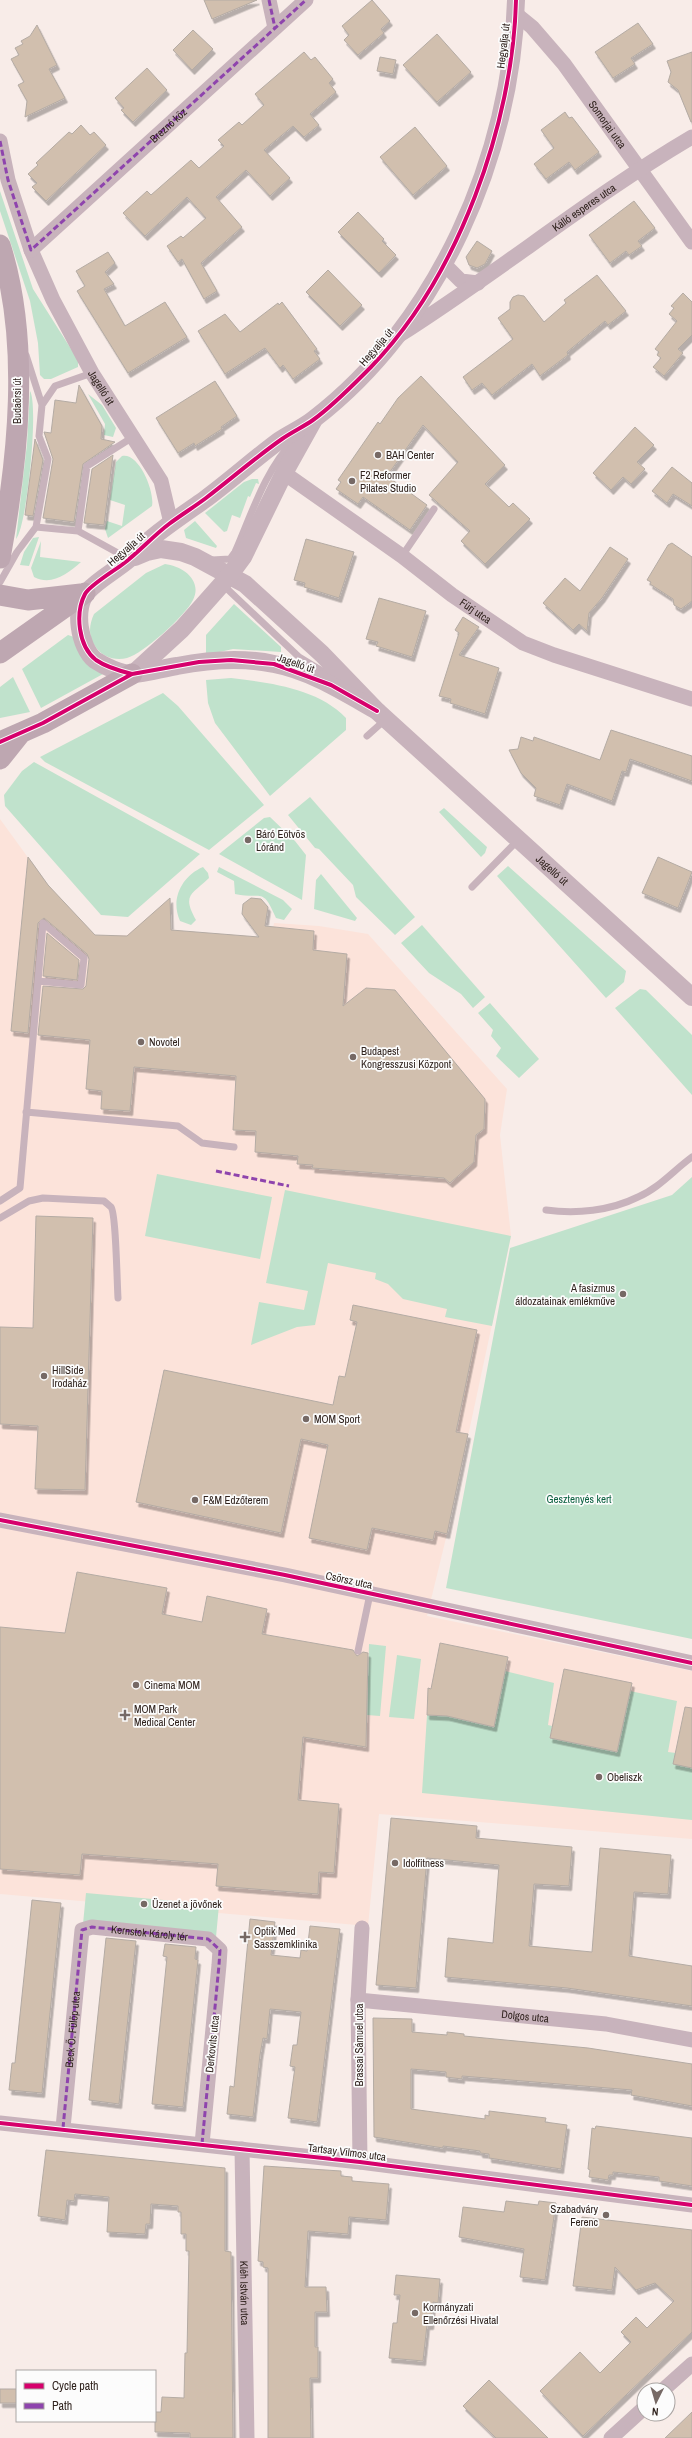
<svg xmlns="http://www.w3.org/2000/svg" width="692" height="2438" font-family="'Archivo Narrow',sans-serif">
<defs>
<filter id="shadow"><feDropShadow dx="2.5" dy="4.5" stdDeviation="0" flood-color="#0004"/></filter>
</defs>
<rect width="100%" height="100%" fill="#f8ece8"/>
<path fill="#fce3da" d="M0,819l48,66 47,50h32l43,-37 1,32 100,8 3,-15 45,3 49,8 139,155 -7,46 11,101 -64,298 -20,82 265,55v168l-313,-25 -11,112 -368,-32z"/>
<path fill="#c0e2cc" d="M0,191l33,98 45,71v7l-27,12h-7l-4,-4 -2,-32 -8,-42 -30,-90z
M30,391c9,14 -3,136 -14,148l11,-95z
M88,394l14,11 14,23 -3,9 -9,-2 1,-11z
M122,456c17,-4 33,36 30,50l-44,32 -3,-9 2,-8 15,5 3,-21 -15,-5 6,-38z
M252,479h6l1,5 -3,-1 -6,14 -2,-1 -8,22 -8,-3 -5,16 -3,1 -19,-19 39,-31z
M195,521l22,25 -1,2 -30,-10 -2,-8z
M39,537l-10,29 -9,-1 4,-13 9,-14z
M41,541l-1,16 41,5c-14,12 -29,24 -47,15l-3,-9z
M165,564c17,2 38,16 28,36 -7,15 -50,54 -66,58 -12,3 -25,-1 -32,-12 -7,-10 -6,-21 -1,-32l52,-41z
M234,604l47,43v5l-48,-3 -27,6v-20z
M68,635l6,2 29,37 -62,34 -19,-39z
M13,677l17,35 -30,6v-31z
M231,678c39,5 86,10 115,40v12l-76,66 -55,-73 -7,-20 -2,-23z
M163,693l15,13 86,99 -55,45 -164,-88 -5,-5z
M34,762l166,92 -72,63 -27,-2 -96,-109 -1,-11 18,-24z
M310,797l105,120 -20,18 -39,-38 -3,-12 -34,-36 -4,-1 -27,-33z
M444,808l43,39 -2,6 -4,4 -42,-45z
M270,817l25,24 11,14 -4,45 -83,-46 45,-36z
M508,866l118,105 -2,11 -18,16 -109,-122z
M203,867l5,6 1,5c-18,17 -27,17 -13,42l-5,5 -11,-4c-10,-22 2,-45 23,-54z
M219,867l64,33 9,9 -8,11 -8,-2c-14,-32 -13,-18 -41,-24l-1,-13 -17,-9z
M321,874l36,44 -2,3 -41,-12 2,-29z
M422,925l63,72 -12,11 -12,-14 -32,-21 -28,-30z
M640,989l6,1 46,45v60l-77,-87z
M490,1003l49,56 -20,19 -23,-22 5,-8 -10,-12 2,-6 -15,-17z
M157,1174l115,23 -12,62 -115,-23z
M692,1177v462l-246,-51 64,-340 162,-53z
M285,1190l226,46 -19,90 -47,-9 2,-8 -44,-10 -15,-15 -13,-5 1,-6 -48,-10 -13,62 -18,2 -46,18 8,-43 45,8 4,-19 -42,-8z
M369,1644l17,2 -6,70 -13,-1z
M397,1655l24,4 -7,60 -25,-2z
M505,1671l49,12 -6,42 4,1 -2,12 67,14 13,-61 47,10 -9,51 8,1 16,15v52l-270,-27 5,-78 20,1 47,11z
M86,1893l133,12 -3,32 -133,-13z"/>
<path fill="#d1bfae" stroke="#b4aba4" filter="url(#shadow)" d="M204,0h53l-45,19z
M372,0l18,21 -9,8 3,4 -26,22 -14,-15 5,-5 -7,-9z
M638,23l15,21 -22,14 4,6 -22,14 -18,-26z
M37,25l20,40 -8,4 16,29 -40,19 2,-16 -9,-16 6,-3 -13,-23 8,-4 -4,-7 8,-4 -2,-3 9,-5z
M193,30l20,19 -21,21 -19,-20z
M437,34l34,38 -34,30 -34,-37z
M304,52l7,8 4,-3 18,22 -4,4 7,9 -26,22 9,11 -15,12 -11,-11 -29,24 26,28 -20,18 -24,-26 -30,27 26,30 -41,36 16,28 -13,8 -22,-40 -4,3 -11,-16 14,-10 2,2 23,-20 -19,-21 -42,39 -22,-23 24,-22 4,4 40,-35 8,8 25,-22 -6,-6 21,-18 3,3 22,-20 -9,-11z
M692,52v70h-1l-13,-32 -10,-8 3,-10 -4,-11z
M380,57l16,3 -3,14 -16,-3z
M147,68l20,22 -34,32 -12,-12 3,-2 -9,-10z
M565,112l4,6 3,-1 27,35 -24,18 -6,-8 -23,17 -12,-15 20,-16 -13,-18z
M81,125l9,10 4,-3 12,13 -60,56 -14,-14 5,-4 -9,-9 10,-9 -2,-2 33,-31 3,2z
M415,127l32,39 -34,29 -33,-38z
M634,201l21,27 -17,13 4,5 -13,9 -3,-4 -16,12 -21,-28z
M358,212l26,27 -2,2 14,14 -17,18 -41,-41z
M477,241l15,10 -7,13 -8,4 -8,-3 -3,-8z
M108,252l7,11 -10,9 9,12 -10,5 21,37 40,-24 22,35 -59,36 -51,-82 8,-5 -9,-15z
M328,270l34,35 -22,21 -34,-34z
M597,275l29,36 -18,14 -3,-4 -38,31 1,3 -28,21 -8,-12 -40,31 -10,-12 -10,7 -9,-13 50,-38 -15,-21 12,-9v-7l3,-5 5,-2 6,1 20,26 22,-19 -2,-3z
M683,293l9,9v33l-14,14 5,4 -19,23 -11,-9 8,-9 -4,-3 2,-3 -4,-3 22,-28 -8,-7 5,-6 -3,-2z
M282,302l35,47 -3,2 6,8 -27,20 -10,-14 -3,3 -15,-20 -40,26 -27,-43 27,-17 15,18 38,-29 1,2z
M421,376l84,89 -20,19 24,23 4,-4 17,16 -45,45 -24,-23 9,-10 -41,-36 29,-33 -35,-37 -36,51 40,29 -17,25 -47,-33 -5,7 -22,-15 5,-7 -3,-2 40,-58 2,2 18,-26z
M215,381l22,35 -16,11 1,2 -27,17 -1,-3 -16,10 -22,-35z
M79,385l23,41 -1,13 14,3 -32,22 -9,58 -31,-4 10,-59 -9,-27 7,1 4,-33 21,3z
M635,427l19,18 -17,17 8,7 -14,15 -8,-7 -12,13 -18,-17z
M35,439l8,21 -10,56 -8,-1z
M113,455l-9,70 -20,-2 8,-54z
M672,467l20,16v23l-19,-12 -6,9 -15,-12z
M306,539l48,13 -15,46 -35,-11 1,-4 -11,-3z
M672,543l20,14v44l-11,8 -7,-4 -1,-6 -23,-15 1,-2 -4,-2 21,-35z
M610,547l18,12 -26,39 -13,15 -2,18 -8,-7 -6,6 -30,-27 22,-25 15,13z
M379,598l47,13 -14,46 -36,-11 2,-4 -12,-3z
M463,617l16,10 -20,28 40,13 -14,46 -35,-11 1,-4 -12,-3 20,-63 -4,-3z
M611,730l81,26v25l-62,-22 -4,13 -4,-1 -10,30 -45,-17 -7,21 -26,-9 2,-8 -15,-15 -12,-23 9,-1 3,-12 12,4 1,-4 66,23z
M28,857l20,28 47,50 32,1 43,-38 1,32 88,7 -17,-23 1,-10 8,-6 10,1 7,8 -3,19 49,5 -1,19 34,4 -4,52 23,-18 29,2 90,109 -1,30 -8,6 -2,27 -24,21 -6,-5 -132,-10 1,-3 -16,-1 1,-8 -43,-4 1,-21 -23,-1 3,-54 -102,-9 -4,44 -29,-2 1,-18 -16,-2 4,-49 -52,-5 5,-49 40,3 3,-3 3,-27 -2,-5 -43,-36 -6,5 -10,110 -17,-2z
M658,857l34,15 -14,36 -36,-15z
M47,933l32,27 -2,20 -34,-4z
M36,1216l57,2 -8,272 -50,-1 3,-63 -38,-2v-97l33,1z
M353,1305l124,25 -21,102 12,2 -21,100 -12,-3 -2,9 -61,-12 -5,22 -58,-12 19,-93 -27,-6 -20,94 -145,-31 28,-132 169,35 6,-29 6,1 12,-55 -7,-2z
M77,1572l90,16 -5,26 40,8 5,-26 60,13 -5,25 91,16 4,6 6,-4 5,1 -2,94 -63,-10 -5,63 41,4 -5,69 -15,-1 -1,22 -102,-8 2,-22 -136,-10 -2,21 -80,-6v-242l65,6z
M440,1643l68,14 -14,70 -47,-11 -20,-1 1,-27 3,1z
M564,1669l68,14 -15,69 -67,-14z
M685,1707l7,1v60l-19,-4z
M391,1818l86,8 -1,12 96,9 -3,39 -35,-2 -5,62 63,6 8,-104 71,7 -3,39 -34,-2 -5,64 63,10v40l-125,-18 -122,-11 3,-39 45,5 6,-78 -72,-7 -11,130 -40,-3z
M32,1900l29,3 -19,190 -33,-3 3,-27h3z
M250,1919l25,3 -4,33 29,3 1,-8 6,1 3,-25 30,3 -23,193 -29,-4 7,-51 -5,-1 3,-21h4l4,-33 -31,-3 -3,30 -4,-1 -3,17 -7,62 -26,-3 3,-28 4,1z
M106,1938l30,3 -17,163 -30,-4z
M165,1944l31,3 -1,12 3,1 -15,147 -31,-3 15,-147 -4,-1z
M373,2018l39,1v13l35,3v-3l17,2v2l124,12 104,16v42l-61,-11 1,-5 -170,-14v3l-16,-2v-5l-35,-3v40l74,10v-4l4,1v-5l57,7 -1,4 22,3 -6,44 -72,-11v-4l-9,-1v-2l-37,-5v2l-69,-11z
M596,2126l96,12v48l-33,-5v-4l-46,-5v3h-4l-1,5 -19,-3 1,-7 -2,-1 4,-41 3,1z
M46,2150l179,18v83l6,1 2,186h-43v-5l-35,-1v-20h6l1,-15 22,1 1,-45h2l2,-102h-3v-17h-5v-22h-3v-6l-27,-2 -1,20h-4l-1,10 -38,-2 2,-35 -34,-3 -1,7 -7,-1 -2,20 -27,-4z
M264,2166l77,5v5l11,1v4l37,3 -3,36 -37,-3 -1,17 -40,-3 -3,56h21l1,25h-12v35h3v31h-8l1,60h-43v-170l-5,-1v-5l-5,-1z
M506,2201l32,4 1,-4 17,2 -11,77 -25,-3 4,-28 -65,-12 4,-30 41,5z
M582,2217l110,13v102l-109,104 -43,-45 40,-39 20,21 31,-31 -10,-10 15,-15 11,11 27,-27 -19,-18 -19,7 -21,-23 -3,23 -39,-4z
M396,2275l44,4 -2,24 -5,-1 -2,23h-4l-4,36 -34,-3 4,-35h4l3,-28h-6z
M489,2380l59,58h-52l-33,-32z
M0,2389h17v14h-17z
M692,2412v26h-27z"/>
<g fill="none" stroke-linecap="round" stroke-linejoin="round">
<path stroke="#c8b3bc" stroke-width="7" d="M42,405l13,-19 37,-13
M36,527l42,4
M402,556l32,-47
M127,558l-49,-27 9,-65 46,-29
M212,560l18,-1 5,-7c17,-39 30,-82 60,-113
M0,582l17,-30 19,-25 12,-68 -9,-23 3,-31 -16,-50
M222,584l77,73 28,17
M367,736l19,-17
M472,887l46,-47
M43,923l41,35 -3,27 -43,-4z
M26,1112l152,14 24,17 32,4
M0,1201l20,-13 18,-207
M546,1210c30,4 64,1 92,-13 21,-9 36,-27 54,-40
M0,1218l29,-17 14,-3 61,3c2,2 5,4 7,6 5,6 6,77 7,91
M358,1651l12,-57"/>
<g stroke="#c8b3bc" stroke-width="15">
<path d="M269,0l6,28"/>
<path id="s1" d="M516,14l16,13 32,37 128,178"/>
<path id="s2" d="M0,141l8,39 23,70 22,50 39,73 69,108 10,42"/>
<path d="M31,250l275,-250"/>
<path d="M444,264l17,17 17,2"/>
<path id="s3" d="M398,336c100,-63 192,-139 294,-199"/>
<path id="s4" d="M284,473l118,83 50,39 71,48 31,12 138,44"/>
<path d="M0,1520l285,55 407,88"/>
<path id="s5" d="M358,2000l248,24 86,16"/>
<path d="M0,2123l360,39 332,43"/>
<path d="M63,2128l19,-198 10,-3 116,12 12,11 -1,15 -17,179"/>
<path id="s6" d="M242,2149l5,289"/>
<path d="M360,2162l-2,-162 4,-72"/>
<path d="M663,2390l29,-26"/>
<path d="M611,2438l33,-30"/>
</g>
<g stroke="#c8b3bc" stroke-width="18">
<path id="s7" d="M135,557l12,-5 14,-3 20,3 14,5 50,27 77,70 55,57 315,286"/>
<path d="M133,674l49,-45 47,-53 14,-19 41,-84 29,-52"/>
<path d="M377,711c-32,-18 -66,-40 -103,-47 -32,-7 -66,-4 -97,2 -14,2 -31,8 -45,8 -11,0 -28,-8 -37,-14 -16,-13 -22,-53 -8,-68 12,-13 28,-21 41,-32 9,-7 16,-16 25,-23 16,-13 34,-25 51,-37 26,-19 50,-41 76,-60 11,-7 24,-13 34,-21 124,-95 198,-264 202,-419"/>
</g>
<path stroke="#bea7b1" stroke-width="21" d="M0,245c31,97 18,215 0,313
M0,595l28,5 53,-6
M0,653l85,-60
M0,742l43,-19 89,-49
M0,759l20,-25"/>
<g stroke="#8e44ad" stroke-width="3" stroke-dasharray="6 3" stroke-linecap="butt">
<path d="M269,0l6,28"/>
<path id="s8" d="M0,141l8,39 23,70 275,-250"/>
<path d="M216,1171l73,15"/>
<path id="s9" d="M63,2128l19,-198 10,-3 116,12 12,11 -1,15 -17,179"/>
</g>
<defs>
<path id="cycleway" d="M132,674c-12,-3 -26,-7 -36,-14 -18,-14 -21,-47 -11,-66 5,-9 29,-23 38,-30 16,-12 30,-28 46,-40 12,-9 25,-17 37,-26 25,-19 50,-41 76,-59 10,-7 21,-12 31,-19 21,-15 40,-35 58,-53 87,-90 142,-243 145,-367
M0,742l43,-19 89,-49 67,-12 32,-2 43,4 57,21 46,26
M0,1520l285,55 407,88
M0,2123l360,39 332,43"/>
</defs>
<use href="#cycleway" stroke="#fcfcfc" stroke-width="6"/>
<use href="#cycleway" stroke="#d6006c" stroke-width="4"/>
</g>
<g fill="#766965" stroke="#fcfcfc" stroke-width="1.5">
<circle cx="378" cy="455" r="4"/>
<circle cx="352" cy="481" r="4"/>
<circle cx="248" cy="840" r="4"/>
<circle cx="141" cy="1042" r="4"/>
<circle cx="353" cy="1057" r="4"/>
<circle cx="623" cy="1294" r="4"/>
<circle cx="44" cy="1376" r="4"/>
<circle cx="306" cy="1419" r="4"/>
<circle cx="195" cy="1500" r="4"/>
<circle cx="136" cy="1685" r="4"/>
<path d="M123 1709h4v4h4v4h-4v4h-4v-4h-4v-4h4z"/>
<circle cx="599" cy="1777" r="4"/>
<circle cx="395" cy="1863" r="4"/>
<circle cx="144" cy="1904" r="4"/>
<path d="M243 1931h4v4h4v4h-4v4h-4v-4h-4v-4h4z"/>
<circle cx="606" cy="2215" r="4"/>
<circle cx="415" cy="2313" r="4"/>
</g>
<g text-anchor="middle" stroke-width="3.5" stroke-linejoin="round" paint-order="stroke">
<g font-size="11" fill="#30231e" stroke="#fcfcfc">
<text transform="translate(503 46) rotate(-83)" y="4">Hegyalja út</text>
<text dy="4" stroke="none"><textPath href="#s8" startOffset="299">Breznó köz</textPath></text>
<text dy="4" stroke="none"><textPath href="#s1" startOffset="144">Somorjai utca</textPath></text>
<text dy="4" stroke="none"><textPath href="#s3" startOffset="226">Kálló esperes utca</textPath></text>
<text transform="translate(376 347) rotate(-49)" y="4">Hegyalja út</text>
<text dy="4" stroke="none"><textPath href="#s2" startOffset="268">Jagelló út</textPath></text>
<text transform="translate(17 401) rotate(-90)" y="4">Budaörsi út</text>
<text transform="translate(126 549) rotate(-41)" y="4">Hegyalja út</text>
<text dy="4" stroke="none"><textPath href="#s4" startOffset="236">Fürj utca</textPath></text>
<text transform="translate(296 663) rotate(19)" y="4">Jagelló út</text>
<text dy="4" stroke="none"><textPath href="#s7" startOffset="539">Jagelló út</textPath></text>
<text transform="translate(349 1580) rotate(12)" y="4">Csörsz utca</text>
<text dy="4" stroke="none"><textPath href="#s9" startOffset="267">Kernstok Károly tér</textPath></text>
<text dy="4" stroke="none"><textPath href="#s5" startOffset="168">Dolgos utca</textPath></text>
<text dy="4" stroke="none"><textPath href="#s9" startOffset="99">Beck Ö. Fülöp utca</textPath></text>
<text transform="translate(212 2044) rotate(-84)" y="4">Derkovits utca</text>
<text transform="translate(359 2045) rotate(-90)" y="4">Brassai Sámuel utca</text>
<text transform="translate(347 2152) rotate(7)" y="4">Tartsay Vilmos utca</text>
<text dy="4" stroke="none"><textPath href="#s6" startOffset="144">Kléh István utca</textPath></text>
</g>
<g font-size="11" fill="#30231e" stroke="#fcfcfc" text-anchor="start">
<text x="386" y="459">BAH Center</text>
<text x="360" y="479">F2 Reformer<tspan x="360" dy="13">Pilates Studio</tspan></text>
<text x="256" y="838">Báró Eötvös<tspan x="256" dy="13">Lóránd</tspan></text>
<text x="149" y="1046">Novotel</text>
<text x="361" y="1055">Budapest<tspan x="361" dy="13">Kongresszusi Központ</tspan></text>
<text x="615" y="1292" text-anchor="end">A fasizmus<tspan x="615" dy="13">áldozatainak emlékműve</tspan></text>
<text x="52" y="1374">HillSide<tspan x="52" dy="13">Irodaház</tspan></text>
<text x="314" y="1423">MOM Sport</text>
<text x="203" y="1504">F&amp;M Edzőterem</text>
<text x="144" y="1689">Cinema MOM</text>
<text x="134" y="1713">MOM Park<tspan x="134" dy="13">Medical Center</tspan></text>
<text x="607" y="1781">Obeliszk</text>
<text x="403" y="1867">Idolfitness</text>
<text x="152" y="1908">Üzenet a jövőnek</text>
<text x="254" y="1935">Optik Med<tspan x="254" dy="13">Sasszemklinika</tspan></text>
<text x="598" y="2213" text-anchor="end">Szabadváry<tspan x="598" dy="13">Ferenc</tspan></text>
<text x="423" y="2311">Kormányzati<tspan x="423" dy="13">Ellenőrzési Hivatal</tspan></text>
</g>
<g font-size="11" fill="#0d6242" stroke="#fcfcfc">
<text x="579" y="1503">Gesztenyés kert</text>
</g>
</g>
<rect x="16" y="2370" width="140" height="52" fill="#fcfcfc" stroke="#aaa5a3"/>
<rect x="24" y="2383" width="20" height="6" fill="#d6006c" stroke="#aaa5a3"/>
<text x="52" y="2390" font-size="12" fill="#30231e">Cycle path</text>
<rect x="24" y="2403" width="20" height="6" fill="#8e44ad" stroke="#aaa5a3"/>
<text x="52" y="2410" font-size="12" fill="#30231e">Path</text>
<g transform="translate(656 2402) rotate(185)"><circle r="19" fill="#fcfcfc" stroke="#aaa5a3"/>
<path d="M0-3L7 15L0 10L-7 15Z" fill="#766965"/>
<text y="-6" font-size="11" font-weight="bold" text-anchor="middle" fill="#30231e">N</text>
</g>
</svg>
